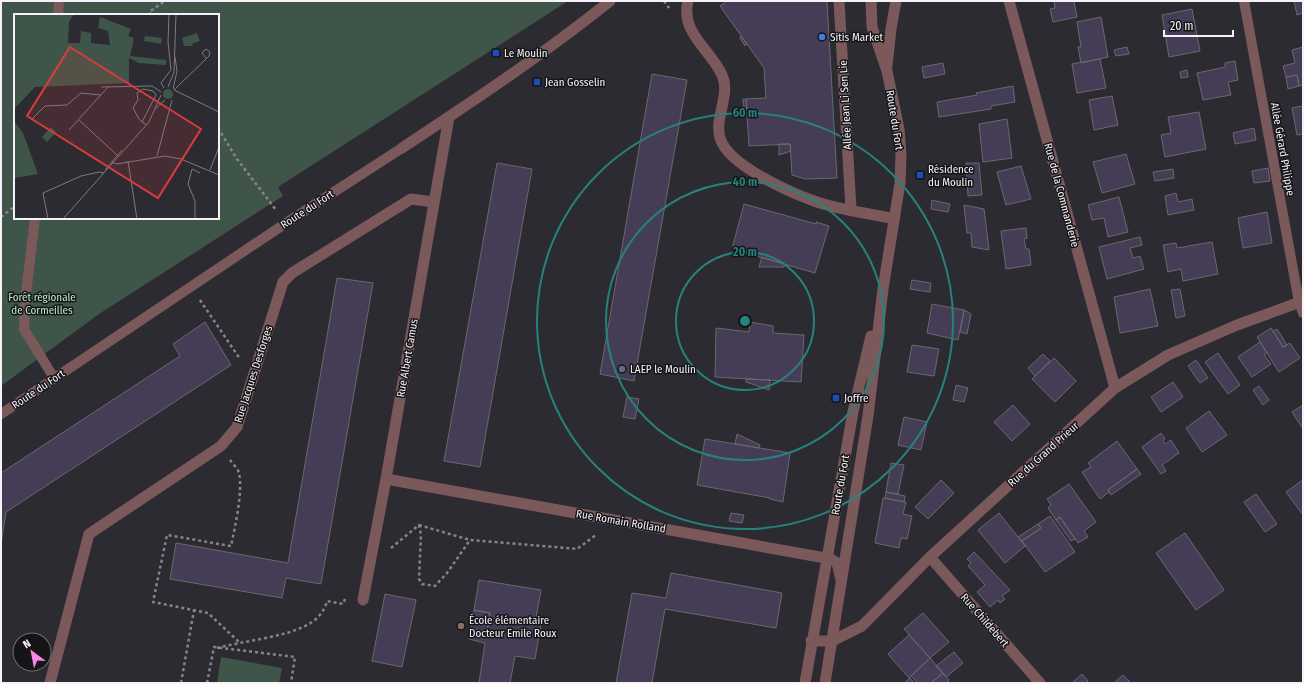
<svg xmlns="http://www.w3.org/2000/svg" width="1304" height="684" font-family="'Fira Sans Condensed',sans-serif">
<rect width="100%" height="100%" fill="#2d2b32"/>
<path fill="#405549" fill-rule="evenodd" d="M1,1h567l-290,186 5,9 -184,118 -98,72zM15,15h203v203h-203z
M221,657l61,11 -3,15h-62z"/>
<path fill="#453d55" stroke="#6a686f" d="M727,1h100l10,177 -32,1 -13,-4 -2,-31 -41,2 -3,-47 20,-1 -2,-30 -44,-62z
M1054,1h23l-3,1 3,15 -24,5 -3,-13 5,-1z
M1294,1h9v12l-6,2z
M1192,9l8,42 -31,6 -7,-42z
M1101,17l7,40 -27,6 -3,-16h3l-4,-25z
M741,36l6,8 -2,2 -5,-8z
M1127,47l2,7 -13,2 -2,-6z
M1303,47v38l-4,1 -2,-11 -11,2 -3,-11 12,-3 -3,-13z
M1100,59l6,29 -29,5 -5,-29z
M1235,61l3,19 -10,2 3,13 -28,5 -6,-27 28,-6v-4z
M943,63l2,11 -21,4 -2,-11z
M1187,70l1,7 -7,1 -1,-6z
M652,74l35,6 -53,301 -34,-7z
M1297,75l2,11 -11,3 -2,-12z
M1013,86l2,16 -24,4v3l-52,8 -2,-15 40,-7 -1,-2z
M1112,96l6,29 -24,5 -5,-30z
M743,99h3l1,10h-3z
M1303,106v28l-6,1 -5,-27z
M1199,112l7,37 -41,8 -4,-22 10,-2 -3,-16z
M1007,119l5,39 -29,4 -4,-38z
M1254,128l2,12 -21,4 -2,-11z
M779,144h11l1,7 -12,4z
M1126,154l9,30 -33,9 -9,-31z
M497,163l35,6 -52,298 -36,-6z
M966,163h13l3,32 -14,1z
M1021,166l10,33 -25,6 -9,-33z
M1268,168l2,13 -16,2 -2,-12z
M1173,169l1,9 -19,3 -2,-9z
M1176,193l2,9 14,-3 2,11 -26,5 -3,-19z
M1119,197l9,35 -20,5 -4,-19 -12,2 -4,-15z
M932,200l18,4 -2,8 -17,-3z
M744,204l72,20v-2l13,4 -14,47 -83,-24z
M964,205l20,4 5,41 -17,-3 -1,-14h-4z
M1267,212l5,31 -29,5 -5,-30z
M1026,228l1,10 -3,1 2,10h3l2,16 -25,4 -5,-38z
M1140,237l2,8 -12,3 3,10 7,-2 4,13 -37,10 -8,-32z
M1212,242l6,32 -35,7 -2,-12 -13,3 -5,-27 13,-2 1,5z
M762,257l23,7 -1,3h-25z
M337,278l36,5 -52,301 -35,-6 -4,20 -112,-19 6,-36 112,20z
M912,280l19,3 -1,9 -20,-3z
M1150,289l8,37 -38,7 -6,-36z
M1180,289l5,27 -9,2 -5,-28z
M932,304l32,6 -6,30 -31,-7z
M964,310l7,4 -4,20 -7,-2z
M205,322l26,43 -225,147 -5,32v-71l179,-117 -7,-12z
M750,322l23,4v7l31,2 -3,47 -86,-5 1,-49 33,4z
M1271,328l12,19 7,-4 10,15 -21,14 -22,-35z
M1277,329l10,16 -4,2 -10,-16z
M1260,342l7,11 -3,2 7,9 -19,13 -14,-20z
M912,345l27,4 -5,27 -27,-4z
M1218,353l22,32 -12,9 -23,-32z
M1043,354l7,7 -15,15 -7,-8z
M1054,358l22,23 -21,21 -23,-23z
M1196,360l12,18 -8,5 -12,-17z
M746,379l24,1 -1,10 -23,-8z
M1173,382l10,15 -22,15 -10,-15z
M956,385l12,3 -4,14 -11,-2z
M1259,386l10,14 -6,5 -10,-15z
M627,397l12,2 -4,20 -12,-2z
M1013,405l17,19 -18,17 -18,-19z
M1303,405v24l-11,-17z
M1209,411l18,24 -25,17 -16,-24z
M904,417l23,5 -6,28 -23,-5z
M1161,433l4,6 -2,2 2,3 6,-4 8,13 -17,12 4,6 -5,3 -19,-27z
M737,434l23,11 -1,3 -24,-4z
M705,439l85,14 -7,49 -13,-3v-1l-73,-13z
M1117,441l20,28 -29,21 1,2 -9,7 -18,-27 9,-5 -3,-4z
M891,463l13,2 -6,29 -12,-2z
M1137,469l4,5 -30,21 -3,-5z
M941,480l13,13 -26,26 -13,-12z
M1303,480v35l-17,-23z
M1069,484l27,38 -12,9 4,6 -10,6 -18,-26 -4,3 -8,-12 3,-3 -4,-6z
M886,492l19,4 -1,6 -19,-4z
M1256,494l21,30 -12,8 -21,-30z
M883,498l23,4 -3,12 9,2 -5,23 -6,-1 -2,10 -24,-5z
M731,513l13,2 -2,8 -13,-2z
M999,513l26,33 -20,17 -27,-33z
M1050,516l25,36 -30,20 -23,-31 19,-13 -3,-4z
M1060,517l15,22 -4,2 -15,-21z
M1038,524l3,4 -19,13 -4,-4z
M1185,533l39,57 -28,20 -40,-57z
M974,552l36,38 -8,6 3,3 -5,4 -2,-3 -8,7 -13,-15 8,-7 -17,-19 3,-3 -4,-4z
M671,573l111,20 -6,35 -111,-19 -13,74h-36l16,-90 34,5z
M479,580l62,10 -5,28 6,1 -7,40 -20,-3 -5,27h-31l6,-40 -16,-4 2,-10 16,3 3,-19 -16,-3z
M385,594l31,6 -14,67 -30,-6z
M474,610l16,3 -3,19 -16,-3z
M923,613l26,29 -19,16 -26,-29z
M909,635l21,23 -21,20 -21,-24z
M954,652l9,11 -17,14 -10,-11z
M930,658l13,15 -12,10h-13l-7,-7z
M943,673l6,7 -3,3h-15z
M1082,674l6,7 -2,2h-14z
M1123,675l8,8h-17z
M910,678l4,5h-10z"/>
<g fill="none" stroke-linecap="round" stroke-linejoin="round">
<path stroke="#87858b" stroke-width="2.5" stroke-dasharray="3 3" stroke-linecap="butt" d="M664,1l5,7
M151,15l-2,-3 16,-11
M218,128l19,31 39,51
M1,217l14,-11
M200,300l40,59
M230,460c3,4 8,9 9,13 4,19 -4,54 -8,73l-64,-11 -14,67 55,11 31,29
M419,525l51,15
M391,548l28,-23 2,10 -2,44 3,5 13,2 12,-13 23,-33 107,9 19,-14
M217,648c26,-7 62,-10 86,-21 12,-5 21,-14 24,-26l16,3 2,-5
M181,683l13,-73
M207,683l7,-36 81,10 -4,26"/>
<path stroke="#7b595b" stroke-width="10" d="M1244,1l55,301 4,11
M58,15l1,-14
M35,218l-10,84 -1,27 30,49
M1,414l285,-191 116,-75"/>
<path stroke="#7b595b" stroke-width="11" d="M688,1c-8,32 23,49 34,74 9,20 -8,43 -2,63 8,27 69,54 94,63 25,9 54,12 80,18
M839,1l12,208
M1009,1l106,387
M402,148c71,-47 142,-94 208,-147
M386,479l445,80 6,4 4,17
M930,557l110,126
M363,600l23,-121 63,-362
M811,641h21l30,-15 68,-69 185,-169 53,-33 69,-30 66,-24
M50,683l39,-149 132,-88 16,-19 46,-145 9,-9 119,-74 23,3"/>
<path stroke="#7b595b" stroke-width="11" d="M887,66l4,-37 5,-28
M805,683l48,-271 18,-76
M825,683l43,-267 15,-127 17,-106 1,-28 -2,-26 -12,-58 -15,-44 -1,-26"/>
</g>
<g fill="none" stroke="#26827c" stroke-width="2">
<circle cx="745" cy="321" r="69"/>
<circle cx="745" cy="321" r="139"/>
<circle cx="745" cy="321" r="208"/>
</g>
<circle fill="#3f7fe0" stroke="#151417" stroke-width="1.5" cx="822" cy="37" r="4"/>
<g fill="#1a4fb4" stroke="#151417" stroke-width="1.5">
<rect x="492" y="49" width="8" height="8" rx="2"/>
<rect x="533" y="78" width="8" height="8" rx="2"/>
<rect x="916" y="171" width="8" height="8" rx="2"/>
<rect x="832" y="394" width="8" height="8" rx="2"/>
</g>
<circle fill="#5c6f8a" stroke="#151417" stroke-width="1.5" cx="622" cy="369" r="4"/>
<circle fill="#8d6e63" stroke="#151417" stroke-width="1.5" cx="461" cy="626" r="4"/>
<g text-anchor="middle" stroke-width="3" stroke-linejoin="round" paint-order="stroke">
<g font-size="11" fill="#f5f3f8" stroke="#151417" text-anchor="start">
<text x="830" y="41">Sitis Market</text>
<text x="504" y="57">Le Moulin</text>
<text x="545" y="86">Jean Gosselin</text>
<text x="928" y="173">Résidence<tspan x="928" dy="13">du Moulin</tspan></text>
<text x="630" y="373">LAEP le Moulin</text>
<text x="844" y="402">Joffre</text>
<text x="469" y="624">École élémentaire<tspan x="469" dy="13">Docteur Emile Roux</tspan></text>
</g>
<g font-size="11" fill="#f5f3f8" stroke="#151417">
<text transform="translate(845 105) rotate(-93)" y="4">Allée Jean Li Sen Lie</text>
<text transform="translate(895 120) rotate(81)" y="4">Route du Fort</text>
<text transform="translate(1283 149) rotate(80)" y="4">Allée Gérard Philippe</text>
<text transform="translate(1062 195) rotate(75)" y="4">Rue de la Commanderie</text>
<text transform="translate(307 209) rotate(-33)" y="4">Route du Fort</text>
<text transform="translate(407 358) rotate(-80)" y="4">Rue Albert Camus</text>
<text transform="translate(253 374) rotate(-72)" y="4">Rue Jacques Desforges</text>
<text transform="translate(38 389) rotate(-34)" y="4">Route du Fort</text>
<text transform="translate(1043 454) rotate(-42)" y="4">Rue du Grand Prieur</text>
<text transform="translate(840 485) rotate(-80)" y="4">Route du Fort</text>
<text transform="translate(621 521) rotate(10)" y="4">Rue Romain Rolland</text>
<text transform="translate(985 620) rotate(49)" y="4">Rue Childebert</text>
</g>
<g font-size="11" fill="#b5eccd" stroke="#151417">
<text x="42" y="301">Forêt régionale<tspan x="42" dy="13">de Cormeilles</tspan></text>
</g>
</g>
<g transform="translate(14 14)">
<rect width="205" height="205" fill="#2d2b32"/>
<path d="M0,0h60l-5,8 -1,21h12l1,-12 10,2v10l19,2 -2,-14 -10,-3 2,-11 31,12 -3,7 6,2 -4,18 36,4v5l-27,-2 -10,-5v25l-94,4 -21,22zM183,19l3,8 -8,3 1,2h-9l-2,-8zM131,22l17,2 -1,6 -17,-3zM149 80a5 5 0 1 1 10 0a5 5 0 1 1-10 0ZM0,107l9,12 15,41 -24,4zM37,113l5,5 -9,10 -5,-5z" fill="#405549"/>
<path fill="none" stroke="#7d7b81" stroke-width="1" d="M87,73l51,-1 9,6M154,73l6,-15 2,-58M150,74l-3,-5 10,-13 -3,-28 1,-28M159,75l4,-18 -2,-14M160,76l35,-34 1,-4 -4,-3 -4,4 4,5M160,76l45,22M141,95l10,-9M18,105l13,-13 22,-1 14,-12 20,2M65,106l39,36M128,108l14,-27 -3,-4 -10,-2 -6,4 1,7 -5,8 6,11 3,3 2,1 2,2M55,116l39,-43M143,142l15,-56M114,147l9,58M97,148l6,2 48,-8 16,3 38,16M91,156l17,-20M196,156l9,-23M34,205l-5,-26 38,-17 18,-4 5,1M49,205l86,-97 12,-27M181,205v-18l-7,-17 4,-15 8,4"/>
<path fill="#d93c3d" fill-opacity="0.15" stroke="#d93c3d" stroke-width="2" d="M56,33l131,82 -43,69 -131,-82z"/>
<rect width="205" height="205" fill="none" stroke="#f5f3f8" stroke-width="2"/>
</g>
<circle cx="745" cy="321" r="6" fill="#26827c" stroke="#151417" stroke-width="2"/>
<g font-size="12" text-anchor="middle" font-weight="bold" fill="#26827c" stroke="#151417" stroke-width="3" stroke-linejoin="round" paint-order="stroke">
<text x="745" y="117">60 m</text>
<text x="745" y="186">40 m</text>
<text x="745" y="256">20 m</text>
</g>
<rect width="1304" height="684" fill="none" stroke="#f5f3f8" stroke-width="4"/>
<g transform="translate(32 652) rotate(328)"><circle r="19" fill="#151417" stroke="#6f6d71"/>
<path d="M0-3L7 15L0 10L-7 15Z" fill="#fa87e8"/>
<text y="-6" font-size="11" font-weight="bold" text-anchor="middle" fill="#f5f3f8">N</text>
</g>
<path d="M1164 30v6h69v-6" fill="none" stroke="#f5f3f8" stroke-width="2"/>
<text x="1170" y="30" font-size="12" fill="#f5f3f8" stroke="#151417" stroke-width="3" paint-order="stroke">20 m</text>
</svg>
